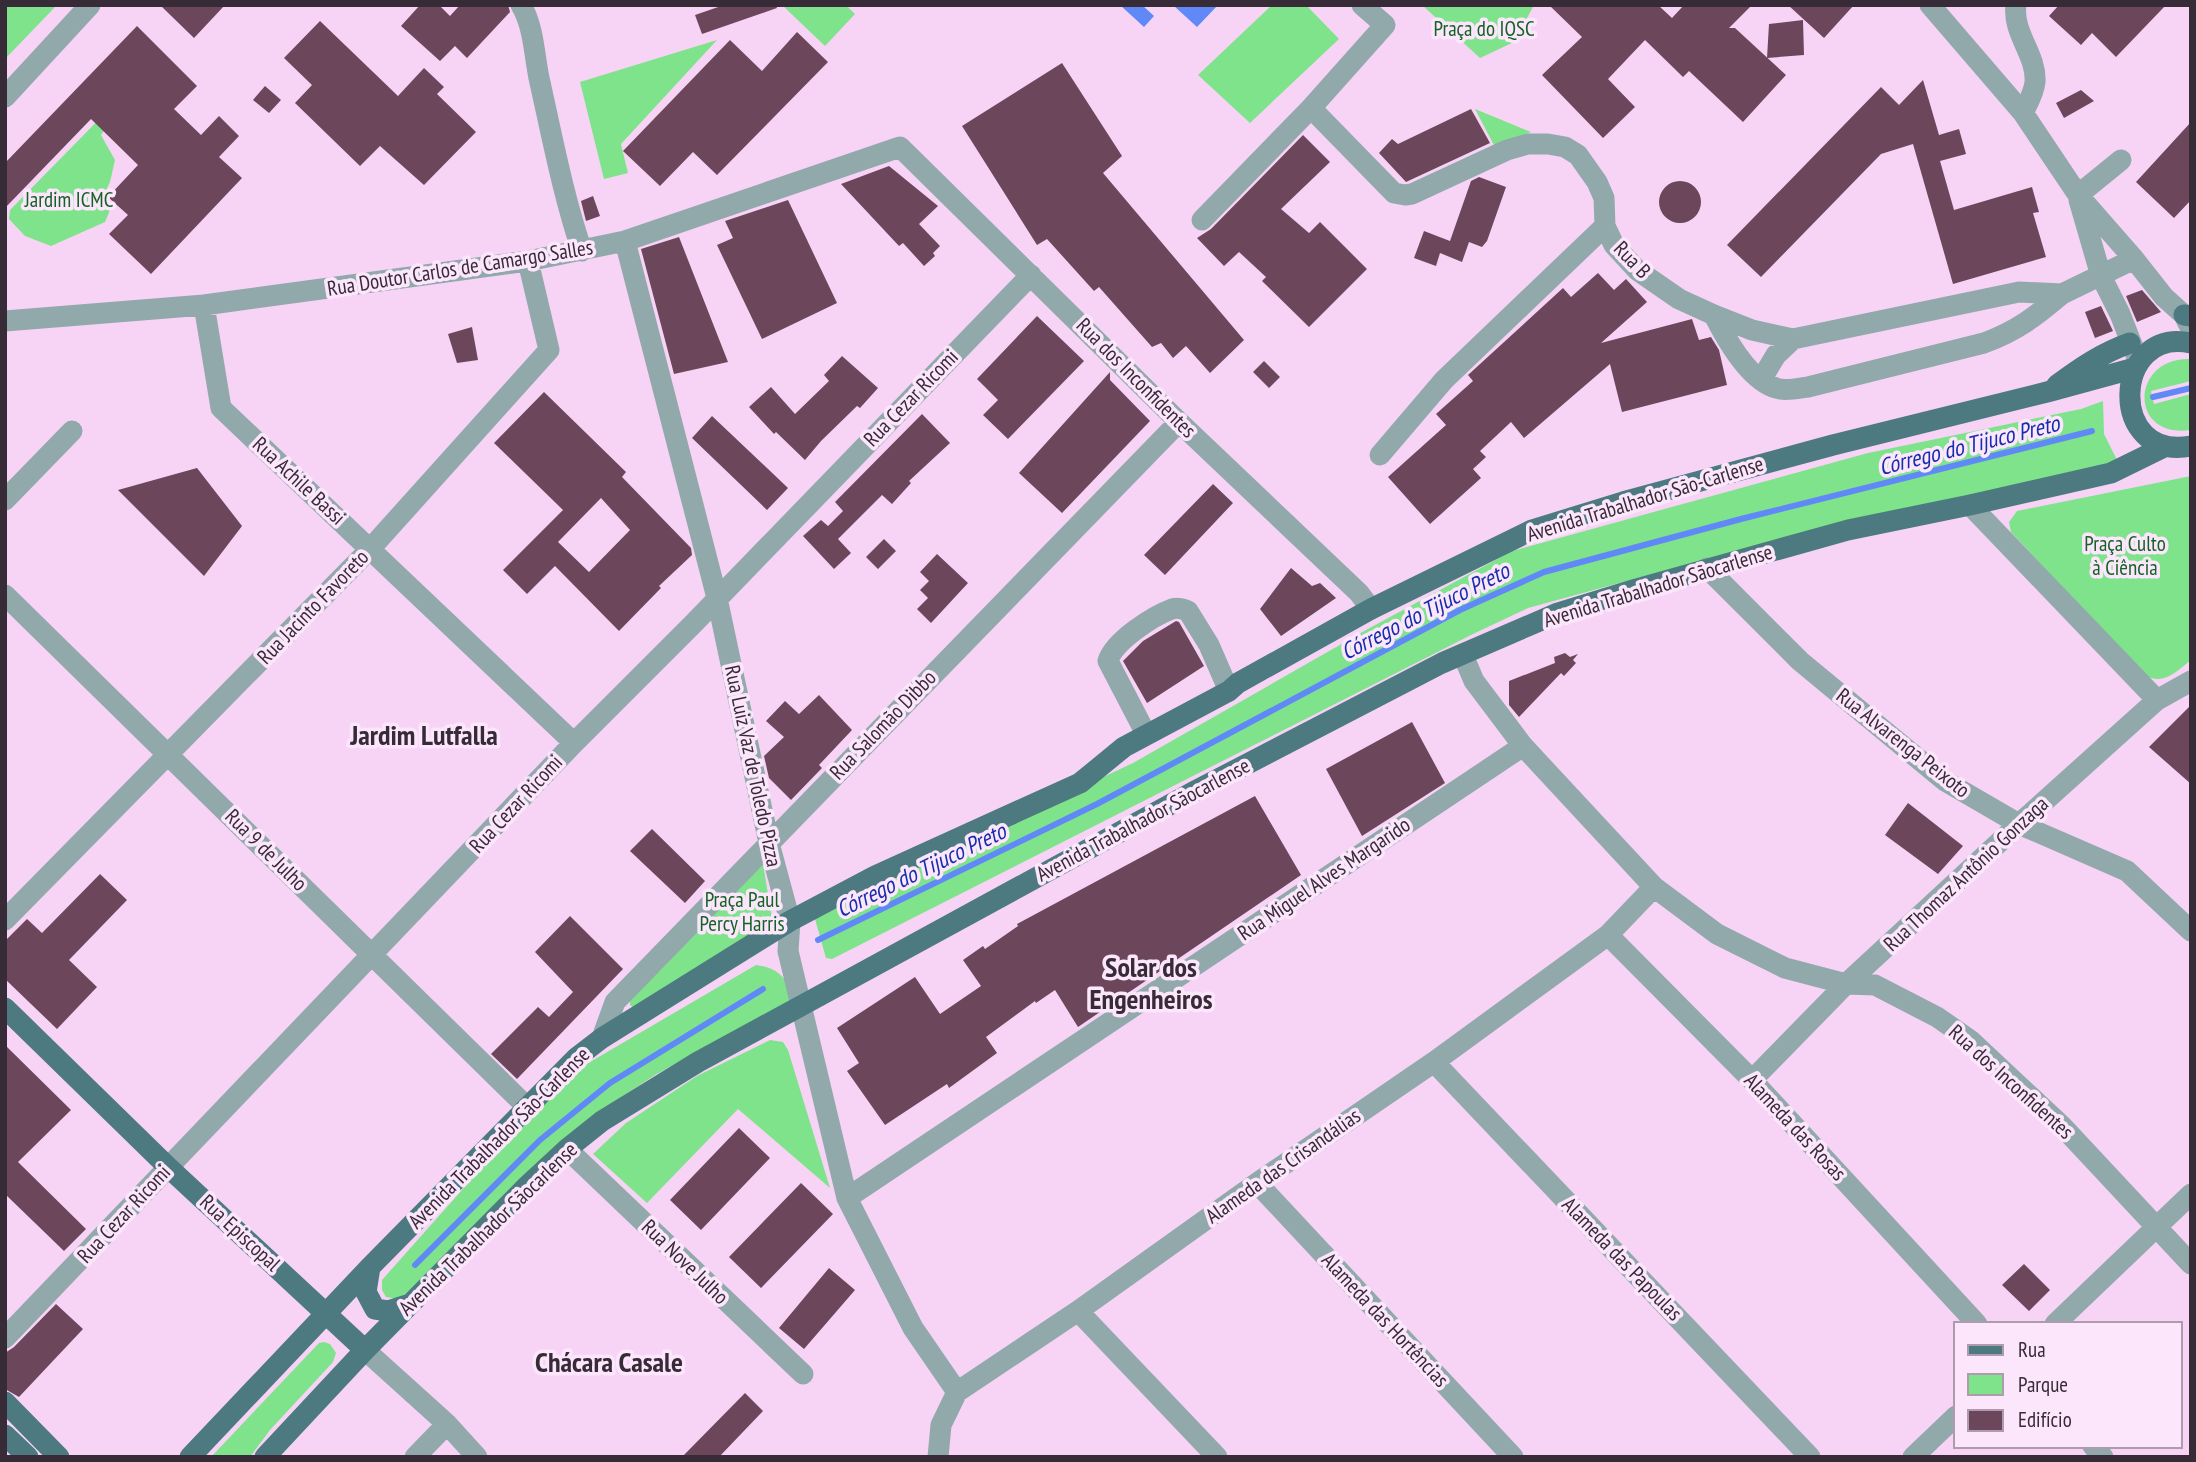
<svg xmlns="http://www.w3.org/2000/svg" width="2196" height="1462" font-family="'PT Sans Narrow',sans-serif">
<rect width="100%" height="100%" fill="#f7d4f6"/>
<path fill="#7ee38a" d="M5,5h52l-52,54z
M782,5h64l9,9 -30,32z
M1272,5h34l33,34 -89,84 -52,-48z
M1422,5h112l-20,37 -34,16z
M717,40l-96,104 7,29 -24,6 -24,-97z
M121,97l1,10 -21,28 14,25 -5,22 -7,15 7,13 -5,12 -54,24 -26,-10 -16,-17 1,-9z
M1475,109l56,23 -36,15z
M2191,359v22l-40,10 3,13 37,-10v36c-64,9 -60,-74 0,-71z
M2103,401l1,33 14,28 -444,106 -146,40 -55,26 -641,325 -6,-1 -11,-39 89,-48 229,-108 233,-133 146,-79 356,-98 213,-44z
M2191,476v184c-15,12 -30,28 -48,13l-132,-141 -2,-10 8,-11z
M761,852l12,72 -137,85 -6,-4v-13z
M756,965c21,3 29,11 36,29l-3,7 -134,74 -32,21 -221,201 -3,2 -13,-2 -4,-7v-10l104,-117 46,-49 53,-49z
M770,1040l13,2 5,8 42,138 -92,-79 -91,94 -54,-49 33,-31 71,-47z
M324,1342l6,2 6,9 -3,9 -63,68 -20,27h-39l108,-114z"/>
<path fill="#6089f7" d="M1120,5h22l12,11 -10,11z
M1173,5h45l-21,22z"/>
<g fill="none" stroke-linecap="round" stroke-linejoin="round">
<path stroke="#6089f7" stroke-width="6" d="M2153,397l38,-9
M818,940l279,-136 363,-194 84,-38 197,-53 351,-88
M415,1265l125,-125 70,-57 153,-94"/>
</g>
<path fill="#6c475b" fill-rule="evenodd" d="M160,5h65l-31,33z
M420,5h19l11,11 10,-11h48l2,7 -43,46 -12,-12 -15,15 -39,-35z
M724,5h52l1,3 -75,26 -7,-19z
M1549,5h109l14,13 12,-13h68l-23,23h6l51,47 -43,47 -54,-51 -6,6 -38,-37 -37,39 27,28 -32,31 -61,-63 40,-38z
M1788,5h66l-30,33z
M2059,5h107l-50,52 -24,-24 -11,12 -32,-29z
M1803,20l1,35 -37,3 2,-34z
M320,21l78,75 26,-28 20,19 -7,7 39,38 -52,53 -44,-39 -20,20 -65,-63 17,-18 -28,-27z
M137,26l60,60 -23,23 27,26 18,-19 20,20 -20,21 23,21 -91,96 -42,-40 19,-19 -20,-18 30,-32 -47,-46 -86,89v-45z
M797,32l31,30 -111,113 -24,-23 -33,34 -37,-35 107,-111 32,31z
M1062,63l60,93 -19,17 141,167 -34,33 -24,-27 -13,12 -12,-15 -9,4 -53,-60 -5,4 -47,-52 -10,6 -75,-119z
M1923,80l16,55 20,-6 7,25 -26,7 14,49 78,-23 7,25 -6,1 13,44 -93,27 -40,-140 -32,10 -120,123 -34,-32 154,-158 18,18z
M265,86l16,14 -12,13 -16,-13z
M2081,90l13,11 -30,17 -8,-15z
M1471,109l19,34 -84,39 -27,-29 13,-14 6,5z
M2191,122v78l-17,18 -38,-36z
M1303,135l27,27 -49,47 28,24 11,-11 47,47 -58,58 -47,-46 4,-4 -27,-25 -15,14 -27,-28 14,-9z
M889,166l49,40 -19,18 21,22 -7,7 2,3 -11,10 -21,-23 -4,3 -58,-62z
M1479,177l27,10 -19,54 -5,6 -13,-5 -7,20 -22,-9 -4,13 -22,-8 10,-27 26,10 21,-60z
M1659 202a21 21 0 1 1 42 0a21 21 0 1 1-42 0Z
M593,196l7,20 -14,5 -5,-20z
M788,200l49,103 -75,36 -45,-94 16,-7 -8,-17z
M679,237l49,125 -54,12 -33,-125z
M1598,273l16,17 12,-11 21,23 -46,41 91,-24 7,21 12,-3 8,13 8,35 -105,27 -12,-48 -86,74 -13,-16 -31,29 6,6 -13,12 8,9 -51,46 -42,-47 58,-52 -10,-11 37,-33 -5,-6 95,-87 8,9z
M2142,290l19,22 -24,10 -11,-26z
M2101,306l12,25 -18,7 -10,-26z
M1037,316l47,45 -76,78 -25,-24 15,-15 -21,-21z
M472,327l6,33 -21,3 -9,-29z
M842,356l36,32 -18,20 -3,-2 -36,35 -16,19 -29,-28 -2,2 -25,-27 22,-20 24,27 34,-33 -5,-6z
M1264,361l16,16 -11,11 -16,-16z
M1110,372v8l40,41 -88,92 -43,-40z
M544,392l82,80 -4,5 69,71 1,7 -33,31 2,2 -42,43 -64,-65 -28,28 -24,-24 60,-60 -69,-67zM601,498l29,32 -41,42 -31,-30z
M922,414l28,29 -41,38 2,2 -19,21 -10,-9 -44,44 13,14 -17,16 -31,-33 18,-16 7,6 15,-15 -8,-9z
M712,416l76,72 -21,22 -75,-72z
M197,468l45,58 -38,50 -86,-86z
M1213,484l20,19 -68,72 -21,-20z
M884,539l12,12 -18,18 -12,-12z
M937,554l31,29 -37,40 -14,-14 11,-11 -8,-8 9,-9 -9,-9z
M1291,568l21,18 8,-3 16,15 -55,38 -21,-27z
M1176,621l3,1 25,44 -57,37 -24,-42 20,-20z
M1565,653l5,4 8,-3 -5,6 3,3 -12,13 -3,-3 -42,44 -10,-12v-24l46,-18 -1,-6z
M819,695l33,35 -33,35 3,3 -31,32 -22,-22 -5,-22 20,-19 -18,-16 19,-20 14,13z
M2191,705v79l-42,-37z
M1412,722l33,61 -83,53 -36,-67z
M1255,796l46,79 -223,152 -23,-37 -19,13 -1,-2 -49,36 11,16 -48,35 -2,-4 -62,41 -38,-54 12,-8 -22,-35 78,-51 25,37 41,-28 -18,-26 20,-14 2,3 33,-23 -1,-2z
M1908,803l55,43 -25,28 -53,-39z
M652,829l53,52 -20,22 -55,-52z
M100,874l27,26 -58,60 28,27 -40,42 -52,-50v-38l22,-22 15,14z
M570,916l53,53 -106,110 -26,-25 47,-47 11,10 24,-25 -38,-40z
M5,1045l66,65 -53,52 68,67 -22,22 -59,-57z
M739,1128l31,30 -69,72 -31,-30z
M801,1183l32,31 -72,74 -32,-31z
M2024,1264l26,26 -21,21 -27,-26z
M829,1268l26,22 -51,59 -25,-21z
M56,1304l27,25 -64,68 -14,-8v-36l9,-6z
M745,1393l18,18 -44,46h-37z"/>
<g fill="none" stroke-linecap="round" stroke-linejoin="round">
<path stroke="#92a9ac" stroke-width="21" d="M521,5c13,22 13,49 18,73 13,58 24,117 43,173
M1362,5l23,20 -74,83 83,85 11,2 7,-1 95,-44 21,-6h20l17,3 13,8 19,27 7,16 1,28 9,19 23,25 42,29 35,16 38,15 41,9 226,-47 43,2 72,-35
M1930,5l93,108 55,82 56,64 30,38 20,18 7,14
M2016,5c-4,28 21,50 19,77 -1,11 -7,21 -12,31
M5,97l85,-92
M2078,195l43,-35
M2079,200l22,76 19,38 18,46
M1202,220l109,-112
M625,241l92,357 52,245 21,78 -2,30 59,247 66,130 44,64
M204,305l17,103 353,335
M1714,315c12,24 37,69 66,74 8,2 20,-1 28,-2l176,-44c33,-12 52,-27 78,-49
M5,321l199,-16 324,-44 97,-20 275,-94 279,275 180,171 12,16
M1761,380l15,-25 17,-16
M1380,455l64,-75 161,-154
M5,500l67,-69
M1970,505l187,195
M1707,568l93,93 145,120 74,43 108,47 64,60
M5,595l521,511
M1463,655l11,26 49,65 131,141 63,47 68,34 61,16 29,1 62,32 33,23 92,86 129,138
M1146,734l-38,-73c6,-20 45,-45 64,-52 6,-2 11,0 16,2l21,34 20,46
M5,920l366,-372 178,-198 -21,-89
M1608,935l144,145 225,244
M602,1038l13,-36 564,-580
M1434,1062l376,395
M1752,1080l94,-96 173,-160 138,-124 34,-19
M567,1149l236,225
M1257,1183l256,274
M847,1198l676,-452
M1078,1311l139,146
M2055,1324l136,-130
M5,1338l569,-595 120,-120 337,-348
M365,1350l82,74 30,33
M2093,1446l10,11
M415,1457l32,-33
M938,1457l3,-32 16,-33 121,-81 179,-128 177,-121 174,-127 46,-48
M1913,1457l43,-41"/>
<path stroke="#4c7a80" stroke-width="21" d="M2184,315l7,1
M2191,343c-79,-17 -84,119 0,103
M2057,385c24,-18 45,-32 73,-42
M5,1008l163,159 197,183
M370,1267l-4,25 9,17 13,2 22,-7
M5,1402l54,55
M5,1435l23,22
M190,1457l180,-190 206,-209 26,-20 188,-117 85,-45 205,-93 44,-36 105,-56 9,-8 133,-74 161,-79 91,-28 210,-57 214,-53 88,-24
M265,1457l100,-107 162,-164 40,-37 35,-28 96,-59 497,-271 247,-128 116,-50 78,-24 212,-59 122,-25 141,-32 55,-27"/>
</g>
<g text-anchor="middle" stroke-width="7" stroke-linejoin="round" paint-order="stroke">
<g font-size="21" fill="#146325" stroke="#fce6fb">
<text x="1484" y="36">Praça do IQSC</text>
<text x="69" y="207">Jardim ICMC</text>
<text x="2125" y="551">Praça Culto<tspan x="2125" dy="24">à Ciência</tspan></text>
<text x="742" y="907">Praça Paul<tspan x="742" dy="24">Percy Harris</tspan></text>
</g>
<g font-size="21" fill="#382b38" stroke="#fce6fb">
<text transform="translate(1632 260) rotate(46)" y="7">Rua B</text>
<text transform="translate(460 268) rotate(-9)" y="7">Rua Doutor Carlos de Camargo Salles</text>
<text transform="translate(1136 378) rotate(45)" y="7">Rua dos Inconfidentes</text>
<text transform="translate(911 398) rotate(-46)" y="7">Rua Cezar Ricomi</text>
<text transform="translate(299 481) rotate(43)" y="7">Rua Achile Bassi</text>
<text transform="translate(1645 499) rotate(-17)" y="7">Avenida Trabalhador São-Carlense</text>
<text transform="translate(1658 586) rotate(-17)" y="7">Avenida Trabalhador Sãocarlense</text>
<text transform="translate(313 607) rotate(-46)" y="7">Rua Jacinto Favoreto</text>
<text transform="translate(883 725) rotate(-46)" y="7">Rua Salomão Dibbo</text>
<text transform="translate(1903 743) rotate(38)" y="7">Rua Alvarenga Peixoto</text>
<text transform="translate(753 766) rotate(78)" y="7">Rua Luiz Vaz de Toledo Pizza</text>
<text transform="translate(516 804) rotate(-47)" y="7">Rua Cezar Ricomi</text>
<text transform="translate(1143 820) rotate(-28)" y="7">Avenida Trabalhador Sãocarlense</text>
<text transform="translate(266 850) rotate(45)" y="7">Rua 9 de Julho</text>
<text transform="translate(1966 874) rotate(-43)" y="7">Rua Thomaz Antônio Gonzaga</text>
<text transform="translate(1324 879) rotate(-34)" y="7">Rua Miguel Alves Margarido</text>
<text transform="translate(2011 1082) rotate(42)" y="7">Rua dos Inconfidentes</text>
<text transform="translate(1795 1127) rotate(47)" y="7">Alameda das Rosas</text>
<text transform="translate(499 1138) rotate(-45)" y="7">Avenida Trabalhador São-Carlense</text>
<text transform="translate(1283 1166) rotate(-35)" y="7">Alameda das Crisandálias</text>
<text transform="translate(124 1214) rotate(-47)" y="7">Rua Cezar Ricomi</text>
<text transform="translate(488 1229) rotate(-44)" y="7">Avenida Trabalhador Sãocarlense</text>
<text transform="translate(240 1233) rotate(43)" y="7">Rua Episcopal</text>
<text transform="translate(1622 1259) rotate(46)" y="7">Alameda das Papoulas</text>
<text transform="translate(685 1262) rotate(44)" y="7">Rua Nove Julho</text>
<text transform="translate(1385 1320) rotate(47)" y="7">Alameda das Hortências</text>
</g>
<g font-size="23" font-style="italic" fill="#162dac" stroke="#fce6fb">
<text transform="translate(1969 445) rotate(-14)" y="8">Córrego do Tijuco Preto</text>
<text transform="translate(1425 611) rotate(-27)" y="8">Córrego do Tijuco Preto</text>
<text transform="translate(921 870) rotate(-26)" y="8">Córrego do Tijuco Preto</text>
</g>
<g font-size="28" font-weight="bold" fill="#382b38" stroke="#fce6fb">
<text x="424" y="745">Jardim Lutfalla</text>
<text x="1151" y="977">Solar dos<tspan x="1151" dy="32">Engenheiros</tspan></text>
<text x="609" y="1372">Chácara Casale</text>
</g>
</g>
<rect width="2196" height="1462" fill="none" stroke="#382b38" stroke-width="14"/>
<rect x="1954" y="1322" width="228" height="126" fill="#fce6fb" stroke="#ae9bad" stroke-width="2"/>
<rect x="1968" y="1345" width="35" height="10" fill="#4c7a80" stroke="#ae9bad" stroke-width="2"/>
<text x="2018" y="1357" font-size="21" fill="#382b38">Rua</text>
<rect x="1968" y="1374" width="35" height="21" fill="#7ee38a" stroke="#ae9bad" stroke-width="2"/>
<text x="2018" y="1392" font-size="21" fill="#382b38">Parque</text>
<rect x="1968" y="1410" width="35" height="21" fill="#6c475b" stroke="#ae9bad" stroke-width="2"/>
<text x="2018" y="1427" font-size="21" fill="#382b38">Edifício</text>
</svg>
